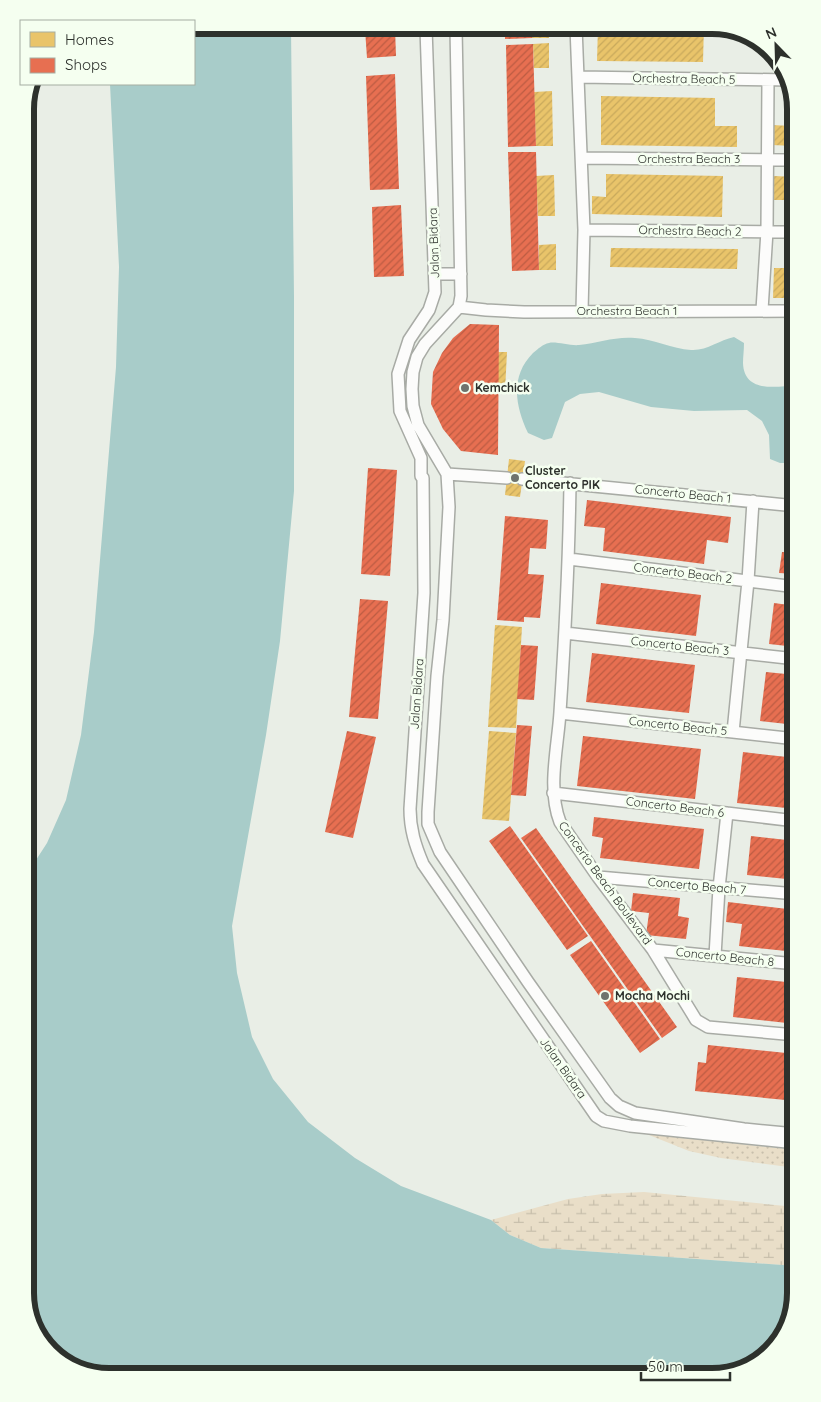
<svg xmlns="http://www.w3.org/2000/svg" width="821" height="1402" font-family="Quicksand,sans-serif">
<defs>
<pattern id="green-dots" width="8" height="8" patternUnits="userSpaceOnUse" patternTransform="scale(1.25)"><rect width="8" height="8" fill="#e9dec8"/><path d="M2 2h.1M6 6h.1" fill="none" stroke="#c8bfac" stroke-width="1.8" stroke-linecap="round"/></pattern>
<pattern id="wetland-marsh" width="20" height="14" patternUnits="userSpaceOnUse" patternTransform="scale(1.25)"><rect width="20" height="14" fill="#e9dec8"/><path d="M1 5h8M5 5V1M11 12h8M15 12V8" fill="none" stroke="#c8bfac"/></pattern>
<pattern id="homes-hatch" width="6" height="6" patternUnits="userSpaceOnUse" patternTransform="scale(1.25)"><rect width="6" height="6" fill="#e9c46a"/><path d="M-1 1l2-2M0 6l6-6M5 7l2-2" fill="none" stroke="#c8a95c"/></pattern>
<pattern id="shops-hatch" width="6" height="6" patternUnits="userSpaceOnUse" patternTransform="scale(1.25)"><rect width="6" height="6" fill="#e76f51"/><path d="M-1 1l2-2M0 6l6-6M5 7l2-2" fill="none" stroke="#bc5c43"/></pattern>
</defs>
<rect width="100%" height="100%" fill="#e9eee6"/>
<path fill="url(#green-dots)" d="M644,1133l152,17v18l-75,-10 -32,-7z"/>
<path fill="url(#wetland-marsh)" d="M644,1192l152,15v59l-255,-18 -31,-13 -19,-15 77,-21 34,-5z"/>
<path fill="#a8ccc9" d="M291,29l3,268v194l-14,150 -14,94 -34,191 5,47 15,64 21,42 35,43 47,36 46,28 90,34 19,15 31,13 255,18v27l-14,46 -33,29 -37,9h-608l-41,-14 -29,-33 -9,-37v-416l22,-34 19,-43 15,-65 13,-103 22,-265 3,-100 -9,-183h84v-54z
M734,337l10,6c0,7 -1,14 -1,20 1,30 33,24 53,22v78h-16l-10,-4 -1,-24 -7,-14 -15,-11 -53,1 -43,-4 -52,-15 -19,2 -15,8 -13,36 -8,2 -16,-7c-13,-27 -18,-57 5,-80 5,-4 10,-9 16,-10 6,-2 21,3 30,2 19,-2 37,-9 56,-7 19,1 37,11 56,12 16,1 28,-10 43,-13z"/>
<path fill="url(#homes-hatch)" d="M704,25l-1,37 -106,-1 1,-35z
M532,27h17v11h-17z
M549,43v25h-15l-1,-24z
M552,91l1,55h-17l-2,-54z
M792,94l4,15v37l-25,-1 1,-20 19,1z
M601,96l114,2v28h22v21l-136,-2z
M606,174l117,2 -1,41 -130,-3v-18l14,1z
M554,175l1,41h-17l-2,-40z
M774,176l22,1v40h-6v-17h-17z
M556,244v26h-17v-25z
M611,248l127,1 -1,20 -127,-2z
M793,248h3v50h-23l1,-30h19z
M483,352h24l-2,39 -24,-2z
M509,459l16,2 -5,36 -15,-2z
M495,625l27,2 -6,101 -28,-1z
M489,731l27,2 -7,88 -27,-2z"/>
<path fill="url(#shops-hatch)" d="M505,27h27v11l-27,1z
M395,28l1,28 -29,2 -2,-29z
M533,44l3,102 -28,1 -2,-102z
M395,74l4,115 -29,1 -4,-114z
M508,152h28l3,118 -27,1z
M401,205l3,71 -30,1 -2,-70z
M470,324l29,1 -1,130 -37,-4 -18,-22 -12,-25 2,-32 9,-19 11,-15z
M368,468l29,2 -7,106 -29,-2z
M587,500l144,17 -3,26 -21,-3 -3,24 -101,-13 2,-23 -21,-2z
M505,516l43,4 -2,29 -16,-1 -2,26 16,1 -4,43 -16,-1v5l-27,-2z
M782,552l14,1v21l-17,-1z
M601,583l100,12 -5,41 -100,-12z
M360,599l28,2 -10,118 -29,-2z
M774,603l22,3v41l-27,-3z
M521,645l17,1 -4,54 -17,-1z
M592,653l103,12 -6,48 -103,-11z
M766,672l30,3v50l-36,-4z
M517,725l15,1 -6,70 -15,-1z
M347,731l29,6 -23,101 -28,-6z
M583,736l118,13 -6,50 -118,-13z
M743,752l53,6v51l-59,-6z
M594,817l110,12 -5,40 -99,-11 3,-20 -11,-2z
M510,826l78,110 -21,14 -78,-109z
M536,828l141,199 -15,11 -141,-200z
M751,836l45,5v39l-49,-5z
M633,893l47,5 -2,18 11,2 -3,21 -40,-4 3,-22 -18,-2z
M728,902l68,8v42l-57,-6 3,-22 -16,-2z
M591,941l69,98 -20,14 -70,-98z
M737,977l59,6v41l-63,-7z
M708,1045l88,9v47l-101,-10 3,-29 8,1z"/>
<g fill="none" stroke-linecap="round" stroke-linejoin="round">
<defs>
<path id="minor" d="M576,27l8,203 -2,81
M426,28l9,264 -6,18 -20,30 -11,34 2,37 21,47v18l2,2 1,115 -14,216c0,20 5,36 13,55l173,252 8,5 26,5 166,17
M456,28l5,268 -2,11 -34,37 -8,13 -4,15 -1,17 1,17 5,19 29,49 2,33 -6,113 -6,56 -9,136v12l12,28 88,130 82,116 9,8 16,7 109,16 52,5
M578,77l211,3
M582,158l214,2
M584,230l212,2
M435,274h26
M459,307l27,3 38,2 272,-1
M762,310l5,-79 1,-151
M447,474l60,4
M522,479l274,27
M570,483c-1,77 -5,153 -10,229 -2,34 -13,77 0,110l38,55 55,73 43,70 12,7 88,8
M569,559l227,28
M565,633l231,26
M560,713l236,26
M733,732l15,-151 5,-80
M553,793l243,28
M598,877l198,17
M653,950l143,14
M715,956l4,-68 8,-75"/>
</defs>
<use href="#minor" stroke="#a8aba5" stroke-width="14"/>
<use href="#minor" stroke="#fcfcfb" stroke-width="11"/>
</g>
<g fill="#6f736d" stroke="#f5fff0" stroke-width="2">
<circle cx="465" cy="388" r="5"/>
<circle cx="515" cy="478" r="5"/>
<circle cx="605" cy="996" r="5"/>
</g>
<g text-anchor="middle" stroke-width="5" stroke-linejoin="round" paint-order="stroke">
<g font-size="12" fill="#2d312c" stroke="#f5fff0">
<text transform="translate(684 79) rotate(1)" y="4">Orchestra Beach 5</text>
<text x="689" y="163">Orchestra Beach 3</text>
<text transform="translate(690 231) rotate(1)" y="4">Orchestra Beach 2</text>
<text transform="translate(434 243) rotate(-92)" y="4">Jalan Bidara</text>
<text x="627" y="315">Orchestra Beach 1</text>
<text transform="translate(683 494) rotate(6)" y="4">Concerto Beach 1</text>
<text transform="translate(683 573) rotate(7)" y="4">Concerto Beach 2</text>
<text transform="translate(680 646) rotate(6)" y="4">Concerto Beach 3</text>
<text transform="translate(417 694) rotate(-86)" y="4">Jalan Bidara</text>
<text transform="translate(678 726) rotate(6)" y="4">Concerto Beach 5</text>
<text transform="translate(675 807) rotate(7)" y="4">Concerto Beach 6</text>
<text transform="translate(605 883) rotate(54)" y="4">Concerto Beach Boulevard</text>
<text transform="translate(697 886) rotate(5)" y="4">Concerto Beach 7</text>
<text transform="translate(725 957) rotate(6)" y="4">Concerto Beach 8</text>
<text transform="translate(563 1068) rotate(55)" y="4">Jalan Bidara</text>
</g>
<g font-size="12" font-weight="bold" fill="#2d312c" stroke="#f5fff0" text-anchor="start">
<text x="475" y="392">Kemchick</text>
<text x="525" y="475">Cluster<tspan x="525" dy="14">Concerto PIK</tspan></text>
<text x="615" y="1000">Mocha Mochi</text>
</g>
</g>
<path d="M0 0H821V1402H0ZM109 34H712A75 75 0 0 1 787 109V1293A75 75 0 0 1 712 1368H109A75 75 0 0 1 34 1293V109A75 75 0 0 1 109 34Z" fill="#f5fff0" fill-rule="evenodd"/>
<path fill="none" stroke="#2d312c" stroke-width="6" d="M109 34H712A75 75 0 0 1 787 109V1293A75 75 0 0 1 712 1368H109A75 75 0 0 1 34 1293V109A75 75 0 0 1 109 34Z"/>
<rect x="20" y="20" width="175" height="65" fill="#f5fff0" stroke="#a5ada2"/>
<rect x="30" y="32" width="25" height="15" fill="#e9c46a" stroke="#a5ada2"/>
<text x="65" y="45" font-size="15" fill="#2d312c">Homes</text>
<rect x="30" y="58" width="25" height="15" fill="#e76f51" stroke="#a5ada2"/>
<text x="65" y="70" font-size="15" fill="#2d312c">Shops</text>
<g transform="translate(776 45) rotate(337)" stroke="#f5fff0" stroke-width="4" paint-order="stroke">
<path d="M0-4L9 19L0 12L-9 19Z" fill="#2d312c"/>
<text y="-8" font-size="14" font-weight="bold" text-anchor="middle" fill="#2d312c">N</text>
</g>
<path d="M641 1372v8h89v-8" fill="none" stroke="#2d312c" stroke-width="2.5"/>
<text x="648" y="1372" font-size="15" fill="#2d312c" stroke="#f5fff0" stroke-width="4" paint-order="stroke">50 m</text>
</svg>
